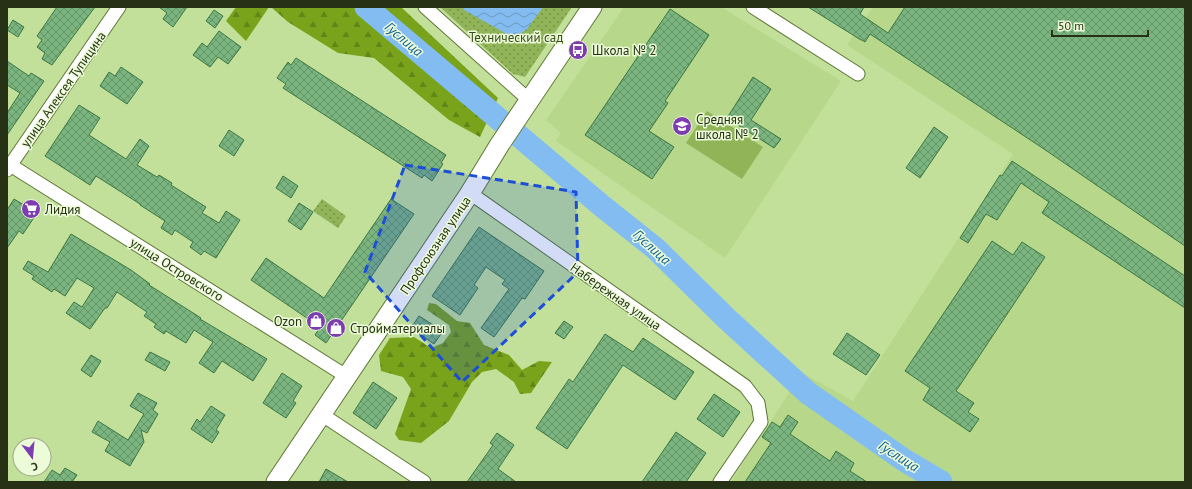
<svg xmlns="http://www.w3.org/2000/svg" width="1192" height="489" font-family="'PT Sans',sans-serif">
<defs>
<pattern id="forest-firs" width="22" height="20" patternUnits="userSpaceOnUse"><rect width="22" height="20" fill="#78a31b"/><path d="M5 1l3.5 6h-7zM16 11l3.5 6h-7z" fill="#628517"/></pattern>
<pattern id="park-dots" width="8" height="8" patternUnits="userSpaceOnUse"><rect width="8" height="8" fill="#90b457"/><path d="M2 2h.1M6 6h.1" fill="none" stroke="#759347" stroke-width="1.8" stroke-linecap="round"/></pattern>
<pattern id="water-waves" width="16" height="10" patternUnits="userSpaceOnUse"><rect width="16" height="10" fill="#82bcf1"/><path d="M0 5q4-4 8 0t8 0" fill="none" stroke="#6a99c2"/></pattern>
<pattern id="building-cross-hatch" width="8" height="8" patternUnits="userSpaceOnUse"><rect width="8" height="8" fill="#7ab580"/><path d="M0 0l8 8M0 8l8-8" fill="none" stroke="#649468"/></pattern>
</defs>
<rect width="100%" height="100%" fill="#c2e09a"/>
<path fill="#b7d88a" d="M624,7h97l120,74 -116,177 -169,-117 5,-8 -15,-13z
M873,7h312v475h-454l71,-109 51,28 160,-247 -166,-109z"/>
<path fill="#90b457" d="M707,111l56,36 -21,32 -56,-36z"/>
<path fill="url(#forest-firs)" d="M236,7h33l-23,34 -20,-20z
M271,7h130l97,91 -18,39 -31,-17 -75,-62 -36,-5 -50,-31z
M429,303l7,1 21,17 13,2 14,22 25,10 13,15 17,-9 13,1 -21,31 -11,1 -6,-12 -18,-13 -14,3 -10,10 -23,39 -28,22 -22,-3 -4,-6 16,-45 -8,-12 -22,-6 -2,-16 11,-17 24,-1 17,11 12,-5 8,-11 -2,-7 -22,-15z"/>
<path fill="url(#park-dots)" d="M440,7h132l-47,70 -12,-3z
M322,199l24,17 -8,12 -25,-17z"/>
<path fill="url(#water-waves)" d="M464,7h79l-16,22 -13,9 -50,-28z"/>
<g fill="none" stroke-linecap="round" stroke-linejoin="round">
<path stroke="#82bcf1" stroke-width="23" d="M366,7l236,199 54,43 71,70 81,74 96,67 37,22"/>
</g>
<path fill="url(#building-cross-hatch)" stroke="#3d7644" d="M57,7h38l-43,58 -10,-6 3,-6 -8,-6 5,-7 -5,-4z
M159,7h28l-14,20 -10,-8 4,-6z
M808,7h56l-4,7 28,19 17,-26h280v239l-141,-97 -174,-115 -5,8 -3,-2h-1z
M670,9l39,26 -44,66 3,2 -19,28 25,16 -22,32 -67,-44z
M214,10l9,6 -8,12 -9,-7z
M13,20l11,7 -6,10 -11,-7z
M219,31l22,16 -13,17 -10,-7 -8,10 -17,-12 9,-12 5,4z
M296,58l150,97 -5,8 2,1 -11,17 -8,-6 -2,3 -139,-90 3,-4 -9,-6 11,-16 3,3z
M7,61l22,15 2,-3 13,8 -37,54v-22l13,-20 -13,-8z
M121,67l22,15 -16,22 -27,-18 9,-14 6,4z
M753,77l18,12 -20,31 30,19 -7,9 -47,-30z
M79,105l21,13 -11,17 37,24 14,-20 9,7 -12,19 20,12 2,-2 13,8 -1,2 35,22 -4,6 17,10 7,-12 14,9 -24,38 -12,-7 -3,4 -11,-8 3,-5 -18,-12 -3,5 -11,-7 4,-7 -25,-16v-1l-44,-28 -6,9 -45,-29z
M934,127l14,10 -28,41 -14,-10z
M229,130l15,10 -10,16 -15,-10z
M1012,161l173,115v32l-143,-95 7,-11 -28,-19 -24,37 -11,-6 -18,29 -8,-5 40,-63 2,1z
M283,176l15,10 -7,12 -15,-10z
M14,199l23,14 -14,21 -4,-3 -12,17v-38z
M391,199l23,15 -88,129 -11,-8 5,-8 -69,-47 15,-22 58,40z
M299,203l14,9 -12,18 -13,-9z
M479,227l65,44 -19,28 -3,-1 -28,39 -13,-9 28,-39 -7,-5 3,-4 -19,-13 -12,18 4,3 -18,27 -28,-19z
M71,234l60,36 19,14 -1,1 52,33 -1,1 67,40 -14,22 -31,-20 -8,12 -15,-10 14,-21 -19,-12 -8,13 -20,-12 -2,3 -10,-7 2,-3 -12,-8 3,-4 -30,-20 -10,16h-2l-15,21 -24,-16 8,-11 8,5 12,-19 -17,-10 -12,18 -11,-7 -2,3 -20,-13 2,-3 -11,-7 5,-8 20,11z
M992,241l21,14 9,-13 23,15 -89,134 18,12 -6,9 11,7 -9,13 -47,-32 7,-12 -25,-17z
M419,316l24,15 -9,13 -23,-16z
M564,321l9,6 -9,12 -9,-6z
M847,333l33,22 -14,20 -33,-21z
M605,334l28,18 10,-14 51,34 -19,28 -52,-35 -56,84 -31,-21 33,-49 4,3z
M150,352l20,10 -5,9 -20,-11z
M91,355l10,6 -10,16 -10,-7z
M282,373l20,13 -9,15 3,2 -10,15 -23,-15z
M373,382l24,16 -21,31 -23,-16z
M138,393l19,10 -4,7 5,4 -11,19 -6,-3 3,12 -14,24 -25,-15 5,-9 -18,-10 6,-11 30,19 16,-26 -14,-8z
M714,394l26,18 -17,25 -26,-18z
M211,406l14,9 -9,15 3,2 -7,11 -21,-14 6,-10 3,3z
M788,415l10,7 -8,12 40,27 6,-10 18,12 -4,8 17,11h-122l26,-39 -9,-6 10,-15 8,5z
M676,432l30,21 -20,29h-44z
M497,433l17,12 -16,24 18,13h-49l26,-37 -3,-2z
M65,468l12,7 -5,7h-28l8,-12 8,5z
M326,469l22,13h-29z"/>
<g fill="none" stroke-linecap="round" stroke-linejoin="round">
<defs>
<path id="street" d="M425,7l104,93
M753,7l105,67
M7,163l339,213
M7,170l112,-163
M470,193l275,193 13,17 3,19 -41,60
M321,414l103,68"/>
<path id="secondary" d="M276,482l194,-289 30,-49 92,-137"/>
</defs>
<use href="#street" stroke="#5e7735" stroke-width="15"/>
<use href="#secondary" stroke="#5e7735" stroke-width="21"/>
<use href="#street" stroke="#fff" stroke-width="13"/>
<use href="#secondary" stroke="#fff" stroke-width="19"/>
</g>
<path fill="#1d4ed8" fill-opacity="0.2" stroke="#1d4ed8" stroke-width="3" stroke-dasharray="8 5" stroke-linejoin="round" d="M405,165l171,27 2,80 -116,110 -97,-110z"/>
<defs>
<symbol id="bus-disc" viewBox="-11 -11 22 22"><circle r="9.5" fill="#7e3cb1" stroke="#ecfbd8"/><path d="M-5-6H5V4H4V6H2V4H-2V6H-4V4H-5ZM-3.5-4V0h7V-4ZM-3.5 1.2v1.5H-2V1.2ZM2 1.2v1.5H3.5V1.2Z" fill="#fff"/></symbol>
<symbol id="school-disc" viewBox="-11 -11 22 22"><circle r="9.5" fill="#7e3cb1" stroke="#ecfbd8"/><path d="M0-5L7-2L0 1L-7-2ZM-4 1L0 2.5L4 1V4Q0 6-4 4Z" fill="#fff"/></symbol>
<symbol id="supermarket-disc" viewBox="-11 -11 22 22"><circle r="9.5" fill="#7e3cb1" stroke="#ecfbd8"/><path d="M-6-5.5h2.5l.6 2H6L4.5 2H-2.5L-4.4-4H-6ZM-1.5 3.2a1.3 1.3 0 1 0 .1 0ZM3 3.2a1.3 1.3 0 1 0 .1 0Z" fill="#fff"/></symbol>
<symbol id="shop-disc" viewBox="-11 -11 22 22"><circle r="9.5" fill="#7e3cb1" stroke="#ecfbd8"/><path d="M-5-2.5h2.3a2.7 3.5 0 0 1 5.4 0H5L5.5 6h-11ZM-1.5-2.5h3a1.5 2.3 0 0 0-3 0Z" fill="#fff"/></symbol>
</defs>
<g fill-rule="evenodd">
<use href="#bus-disc" x="567" y="39" width="22" height="22"/>
<use href="#school-disc" x="671" y="115" width="22" height="22"/>
<use href="#supermarket-disc" x="20" y="198" width="22" height="22"/>
<use href="#shop-disc" x="305" y="310" width="22" height="22"/>
<use href="#shop-disc" x="325" y="317" width="22" height="22"/>
</g>
<g text-anchor="middle" stroke-width="3" stroke-linejoin="round" paint-order="stroke">
<g font-size="13" fill="#3a4c1b" stroke="#ecfbd8">
<text x="516" y="42">Технический сад</text>
</g>
<g font-size="13" fill="#263115" stroke="#ecfbd8" text-anchor="start">
<text x="592" y="55">Школа № 2</text>
<text x="696" y="124">Средняя<tspan x="696" dy="15">школа № 2</tspan></text>
<text x="45" y="214">Лидия</text>
<text x="302" y="326" text-anchor="end">Ozon</text>
<text x="350" y="333">Стройматериалы</text>
</g>
<g font-size="13" fill="#263115" stroke="#ecfbd8">
<text transform="translate(63 89) rotate(-55)" y="5">улица Алексея Тупицина</text>
<text transform="translate(435 245) rotate(-56)" y="5">Профсоюзная улица</text>
<text transform="translate(177 269) rotate(32)" y="5">улица Островского</text>
<text transform="translate(616 296) rotate(35)" y="5">Набережная улица</text>
</g>
<g font-size="14" font-style="italic" fill="#0c5c94" stroke="#ecfbd8">
<text transform="translate(404 39) rotate(40)" y="5">Гуслица</text>
<text transform="translate(652 247) rotate(42)" y="5">Гуслица</text>
<text transform="translate(899 456) rotate(33)" y="5">Гуслица</text>
</g>
</g>
<rect width="1192" height="489" fill="none" stroke="#263115" stroke-width="16"/>
<g transform="translate(32 457) rotate(164)"><circle r="19" fill="#ecfbd8" stroke="#9daa8a"/>
<path d="M0-3L7 15L0 10L-7 15Z" fill="#7e3cb1"/>
<text y="-6" font-size="11" font-weight="bold" text-anchor="middle" fill="#263115">С</text>
</g>
<path d="M1052 30v6h96v-6" fill="none" stroke="#263115" stroke-width="2"/>
<text x="1058" y="30" font-size="12" fill="#263115" stroke="#ecfbd8" stroke-width="3" paint-order="stroke">50 m</text>
</svg>
